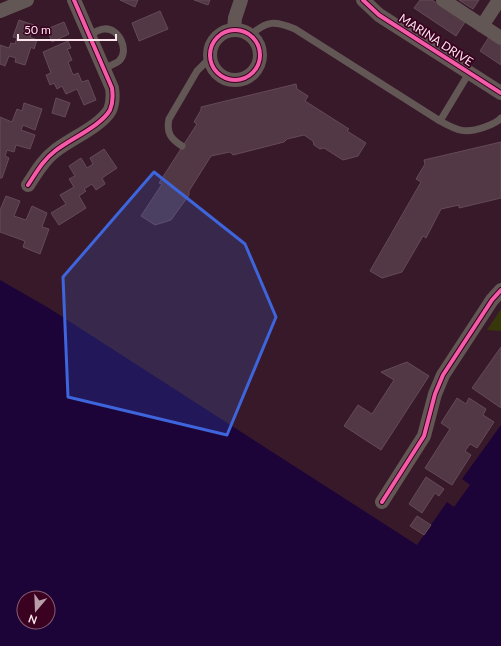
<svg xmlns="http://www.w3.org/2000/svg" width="501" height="646" font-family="Lato,sans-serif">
<rect width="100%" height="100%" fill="#381929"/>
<path fill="#38370a" d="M501,309v22l-14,-1z"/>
<path fill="#1c0439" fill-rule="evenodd" d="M0,280l47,27 370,238 30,-43 7,5 16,-22 -8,-6 39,-54v221h-501zM24,598h24v24h-24z"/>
<path fill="#513844" stroke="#654a57" d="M120,0h18l-3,7z
M194,0h16l-2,5z
M420,0h12l33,22 -9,14 -42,-28z
M459,0h20l-6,9z
M160,11l8,18 -29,12 -7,-18z
M19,20l15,5 -4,12 7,3 -3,9 -3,-2 -6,18 -10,-3 1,-4 -7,-2 -4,10 -5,-2v-19l9,3 2,-5 4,1 2,-6 -4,-1z
M64,22l5,12 -17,8 -5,-13z
M489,37l12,8v20l-21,-14z
M68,41l3,7 -4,1 5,11 -4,2 5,13 5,-2 4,9 6,-2 8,20 -12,5 -7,-16 -11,5 -4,-8 -5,3 -3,-6 -4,2 -4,-10 5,-2 -8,-21z
M296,84l1,5 11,7 -3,5 44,28 -2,2 19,12 -8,13 -15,4 -19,-12 -4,1 -6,-4 -1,-4 -9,-6 -17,4 -3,3 -51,13 -3,-3 -19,4 -22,35v4l-18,25 -16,5 -14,-9 21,-32 -3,-1 38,-59 -3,-2 7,-12v-3z
M56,98l14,5 -5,14 -13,-4z
M24,103l18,6 -7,21 -12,-5 -2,5 14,5 -5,14 -14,-4 -2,7 -7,-2 -2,6 4,2 -7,20h-2v-61l12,5 5,-13 5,2z
M501,142v56l-42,10v-3l-18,4 -15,29 -3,-2 -21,36 -20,6 -12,-7 51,-89 -5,-3 9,-15 -1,-4z
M104,149l13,19 -15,10 3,6 -9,6 -4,-6 -8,5 2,2 -7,5 7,12 -27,17 -8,-12 15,-9 -6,-9 14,-8 -5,-8 6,-3 -6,-10 12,-8 6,10 6,-4 -3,-6z
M6,196l14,5 -6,15 12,4 6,-14 15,7 -5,14 7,2 -9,25 -17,-7 2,-6 -25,-9v-22z
M501,347v61l-29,-20z
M407,362l22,14 -48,74 -37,-24 14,-21 14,9 22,-34 -13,-8z
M457,398l9,6 3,-6 17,11 -3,6 11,7 -17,26 -7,-4 -5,7 6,4 -19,30 -27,-17 25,-39 -9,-6z
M426,477l18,12 -5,7 -4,-3 -13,20 -13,-9z
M417,516l14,9 -7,10 -14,-9z"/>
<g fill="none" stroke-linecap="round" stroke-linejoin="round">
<path stroke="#635755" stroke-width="7" d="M90,35c4,-2 9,-6 14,-6 15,-2 26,22 15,32 -4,3 -10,5 -15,7
M251,35c16,-15 24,-14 44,-6l145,92 29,-48
M440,121c18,10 25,13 45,6 5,-2 12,-4 16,-9
M182,146c-11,-7 -16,-13 -13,-27l28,-48 13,-13"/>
<path stroke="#635755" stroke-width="14" d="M363,0l16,15 122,78
M443,0l58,38
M0,11l27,-11
M482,26l17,-26
M234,29l1,-11 6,-18
M210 55a25 25 0 1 1 50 0a25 25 0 1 1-50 0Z
M28,185c8,-12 15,-25 27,-34 15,-12 46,-25 55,-41 3,-7 3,-15 2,-22l-38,-88
M382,502l42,-66 11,-42 8,-19 49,-75 9,-10"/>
<defs>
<path id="cycleway" d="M363,0l16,15 122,78
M210 55a25 25 0 1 1 50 0a25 25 0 1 1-50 0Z
M28,185c8,-12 15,-25 27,-34 15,-12 46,-25 55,-41 3,-7 3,-15 2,-22l-38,-88
M382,502l42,-66 11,-42 8,-19 49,-75 9,-10"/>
</defs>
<use href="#cycleway" stroke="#3a0120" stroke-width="6"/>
<use href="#cycleway" stroke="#f35aa7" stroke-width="4"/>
</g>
<path fill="#3e65db" fill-opacity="0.2" stroke="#3e65db" stroke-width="3" stroke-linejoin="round" d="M154,172l91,72 31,73 -49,118 -159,-38 -5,-120z"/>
<g text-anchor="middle" stroke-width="3.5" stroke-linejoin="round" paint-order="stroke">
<g font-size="12" fill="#fce5ed" stroke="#3a0120">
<text transform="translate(436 40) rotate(33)" y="4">MARINA DRIVE</text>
</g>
</g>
<g transform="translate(36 610) rotate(199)"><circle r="19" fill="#3a0120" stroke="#885c72"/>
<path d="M0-3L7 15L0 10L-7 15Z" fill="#b79ea8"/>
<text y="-6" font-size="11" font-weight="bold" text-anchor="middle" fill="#fce5ed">N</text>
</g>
<path d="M18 34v6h98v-6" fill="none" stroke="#fce5ed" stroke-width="2"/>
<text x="24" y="34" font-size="12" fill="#fce5ed" stroke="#3a0120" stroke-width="3" paint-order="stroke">50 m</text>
</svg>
